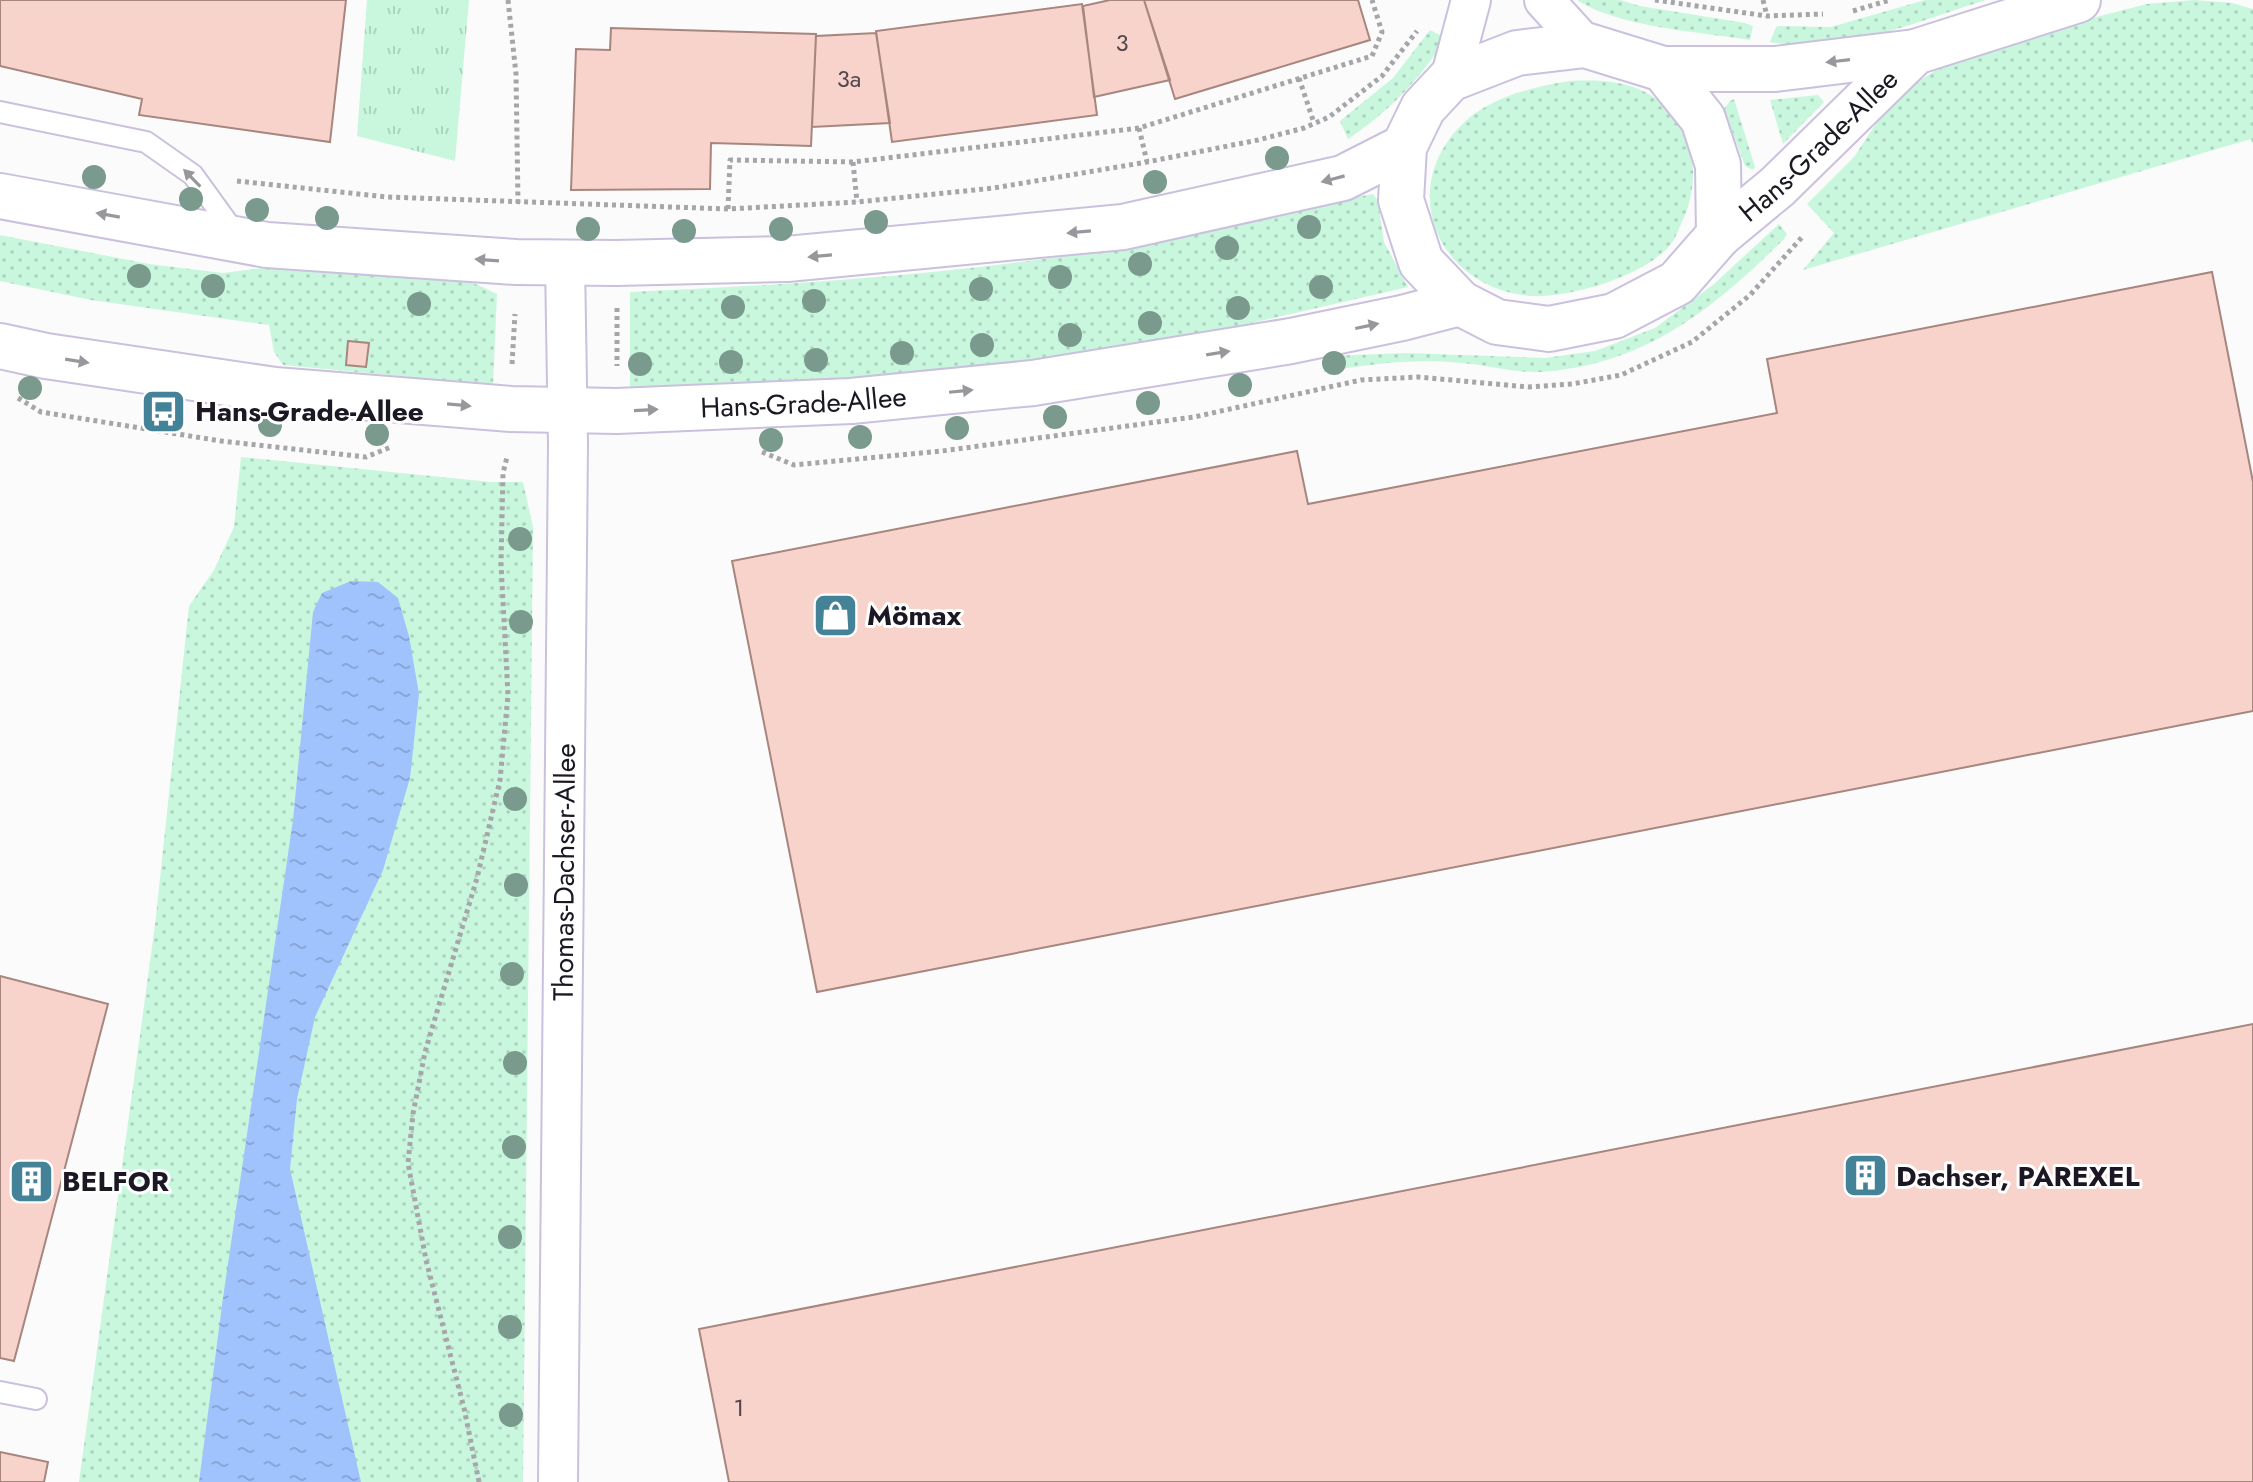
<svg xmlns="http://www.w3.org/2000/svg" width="2253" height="1482" font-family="Jost,sans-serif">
<defs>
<pattern id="grass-dots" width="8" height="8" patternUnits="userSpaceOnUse" patternTransform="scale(2)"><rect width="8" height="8" fill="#c8f7dd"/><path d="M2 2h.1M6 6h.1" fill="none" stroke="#abd3bd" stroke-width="1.8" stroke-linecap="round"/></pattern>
<pattern id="park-tufts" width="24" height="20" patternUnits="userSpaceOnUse" patternTransform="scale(2)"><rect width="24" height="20" fill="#c8f7dd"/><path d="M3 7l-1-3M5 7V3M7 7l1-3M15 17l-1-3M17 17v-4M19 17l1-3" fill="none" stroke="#abd3bd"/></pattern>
<pattern id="water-ripples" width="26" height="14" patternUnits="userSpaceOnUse" patternTransform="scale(2)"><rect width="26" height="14" fill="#a0c2fd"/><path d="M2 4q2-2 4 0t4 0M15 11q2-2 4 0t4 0" fill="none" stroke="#89a6d9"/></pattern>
</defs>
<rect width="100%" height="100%" fill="#fbfbfb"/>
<path fill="url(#grass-dots)" d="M1577,0h43l20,6 105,17 8,3 -3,14c-49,-8 -132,-13 -173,-40z
M1925,0h61c-69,21 -142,55 -216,42l6,-15 3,-1 52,1z
M2194,0l38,3 21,6v136l-2,-6 -448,131 31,-37 -27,-29 47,-47 27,-41 25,-26 30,-20 129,-45 82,-21z
M1430,30l16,8c-26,41 -57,74 -98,101l-8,-18 53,-43z
M1570,81c26,-1 53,-1 77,12 48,26 57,85 34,131 -3,6 -6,16 -11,21 -25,31 -100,53 -138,51 -97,-7 -139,-113 -63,-178 27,-22 67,-32 101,-37z
M1818,95l6,7 -41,42 -13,-44z
M1734,99l21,68 -2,3 -8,-4 -21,-57 6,-8z
M1373,194l5,7 6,41 24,45 -231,53 -209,32 -93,9 -245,9v-98c182,-8 363,-20 542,-54 67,-13 134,-32 201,-44z
M1779,224l8,10 -3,5c-72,71 -139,126 -244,133 -26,1 -52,-7 -78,-9 -47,-5 -93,1 -139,9l6,-16 78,-3 138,5 50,-7 60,-23 59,-44z
M0,235l149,29 74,9 61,-8 177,12 36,17 -4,91 -210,-20 -9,-13 -5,-27 -178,-25 -91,-19z
M241,457l250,25h32l10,45 -10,955h-444l76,-557 34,-319 25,-36 20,-43z"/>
<path fill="url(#park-tufts)" d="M367,0h102l-14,161 -98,-25z"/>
<path fill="url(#water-ripples)" d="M351,581l27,1 20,16 11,38 10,58 -9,84 -27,92 -68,147 -18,82 -7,70 71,313h-162l24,-184 70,-478 20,-208 9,-19z"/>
<path fill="#f7d3cc" stroke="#a7867f" stroke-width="2" d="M0,0h346l-16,142 -191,-27 3,-16 -142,-33z
M1110,0h34l26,80 -76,17 -11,-91z
M1144,0h214l12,40 -195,59z
M1082,4l15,111 -205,27 -16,-111z
M611,28l205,6 -5,112 -100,-3 -1,46 -139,1 5,-141 34,1z
M876,33l14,90 -78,4 4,-91z
M2212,272l41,210v229l-1436,281 -85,-431 565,-110 11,53 469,-91 -10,-54z
M348,341l21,2 -3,24 -20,-2z
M0,976l108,28 -94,357 -14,-3z
M2253,1024v458h-1524l-30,-153z
M0,1452l48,10 -4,20h-44z"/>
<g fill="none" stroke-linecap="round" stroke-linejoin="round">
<defs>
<path id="service" d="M0,112l146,30 47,33 44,61
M0,1392l36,7"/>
<g id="minor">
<path d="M1544,0l41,45"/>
<path d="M1450,79l21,-79"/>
<path id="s1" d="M558,1482l10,-1037 -3,-182"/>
</g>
<g id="tertiary">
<path d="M1663,69h112l140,-17 163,-52"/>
<path d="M0,196l267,49 249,17 100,1 171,-4 336,-32 220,-49 61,-31 19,-39 27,-29 67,-26 68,-8 78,24 40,50 15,46 1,70 -42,48 -63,33 -65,13 -52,-7 -37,-19 -39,-41 -20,-62 3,-53"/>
<path id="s2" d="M1719,235l58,-48 138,-135"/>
<path id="s3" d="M0,346l46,10 229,34 236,19 106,2 234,-10 182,-18 258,-42 111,-23 58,-15"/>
</g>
</defs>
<use href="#service" stroke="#cbc0de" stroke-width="24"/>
<use href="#minor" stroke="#cbc0de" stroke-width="42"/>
<use href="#tertiary" stroke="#cbc0de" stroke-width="48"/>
<path stroke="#a6a5a9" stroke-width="5" stroke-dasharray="4 4" stroke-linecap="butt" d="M508,0l8,74 2,129
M1655,0l112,16 56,-2
M1763,0l4,16
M1853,11l37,-11
M1299,78l15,45
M1139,128l8,34
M853,162l4,40
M237,181l150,16 341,12 129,-7 137,-14 153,-26 111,-22 46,-12 25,-11 53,-41 35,-45
M728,209l2,-49 123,2 286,-34 233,-72 10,-24 -10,-32
M617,308v58
M512,364l3,-50
M18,398l23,14 180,29 145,16 25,-10
M762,452l32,13 148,-14 252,-34 167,-37 57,-3 110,10 44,-3 49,-9 71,-33 58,-47 54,-60
M479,1482l-15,-74 -38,-148 -18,-97 5,-49 12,-62 52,-174 23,-98 8,-85 -7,-131 2,-91 4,-16"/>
<use href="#service" stroke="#fff" stroke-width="20"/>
<use href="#minor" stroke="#fff" stroke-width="38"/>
<use href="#tertiary" stroke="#fff" stroke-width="44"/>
</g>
<g fill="#7a9a8d">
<circle cx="1277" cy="158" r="12"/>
<circle cx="94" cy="177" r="12"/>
<circle cx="1155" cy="182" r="12"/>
<circle cx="191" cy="199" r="12"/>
<circle cx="257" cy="210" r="12"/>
<circle cx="327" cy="218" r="12"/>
<circle cx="876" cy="222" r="12"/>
<circle cx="1309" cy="227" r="12"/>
<circle cx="588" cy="229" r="12"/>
<circle cx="781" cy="229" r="12"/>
<circle cx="684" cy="231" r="12"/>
<circle cx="1227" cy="248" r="12"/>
<circle cx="1140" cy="264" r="12"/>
<circle cx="139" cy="276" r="12"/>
<circle cx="1060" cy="277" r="12"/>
<circle cx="213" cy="286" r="12"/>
<circle cx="1321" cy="287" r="12"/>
<circle cx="981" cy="289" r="12"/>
<circle cx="814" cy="301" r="12"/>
<circle cx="419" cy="304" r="12"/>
<circle cx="733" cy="307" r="12"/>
<circle cx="1238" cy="308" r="12"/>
<circle cx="1150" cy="323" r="12"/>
<circle cx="1070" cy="335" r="12"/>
<circle cx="982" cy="345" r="12"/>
<circle cx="902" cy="353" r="12"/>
<circle cx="816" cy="360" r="12"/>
<circle cx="731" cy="362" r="12"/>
<circle cx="1334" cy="363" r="12"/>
<circle cx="640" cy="364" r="12"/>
<circle cx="1240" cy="385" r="12"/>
<circle cx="30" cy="388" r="12"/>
<circle cx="1148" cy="403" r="12"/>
<circle cx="1055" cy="417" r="12"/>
<circle cx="270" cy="425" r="12"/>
<circle cx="957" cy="428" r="12"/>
<circle cx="377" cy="434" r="12"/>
<circle cx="860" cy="437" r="12"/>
<circle cx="771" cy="440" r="12"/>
<circle cx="520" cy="539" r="12"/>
<circle cx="521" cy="622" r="12"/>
<circle cx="515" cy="799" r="12"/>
<circle cx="516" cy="885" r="12"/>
<circle cx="512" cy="974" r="12"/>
<circle cx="515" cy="1063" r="12"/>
<circle cx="514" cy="1147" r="12"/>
<circle cx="510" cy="1237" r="12"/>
<circle cx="510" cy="1327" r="12"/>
<circle cx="511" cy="1415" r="12"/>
</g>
<defs><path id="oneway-solid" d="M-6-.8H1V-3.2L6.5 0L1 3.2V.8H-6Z" transform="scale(2)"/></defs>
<g fill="#99979c">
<use href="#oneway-solid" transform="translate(1838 61) rotate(173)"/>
<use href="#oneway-solid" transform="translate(192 178) rotate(-134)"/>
<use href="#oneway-solid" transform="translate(1333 179) rotate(165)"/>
<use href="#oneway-solid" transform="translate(108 215) rotate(-170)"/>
<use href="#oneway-solid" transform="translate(1079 232) rotate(175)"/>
<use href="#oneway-solid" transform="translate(820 256) rotate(175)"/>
<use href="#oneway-solid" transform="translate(487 260) rotate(-176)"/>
<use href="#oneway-solid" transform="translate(1367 326) rotate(-12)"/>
<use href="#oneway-solid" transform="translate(1218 353) rotate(-9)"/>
<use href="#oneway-solid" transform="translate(77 361) rotate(9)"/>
<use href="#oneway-solid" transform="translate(961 391) rotate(-6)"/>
<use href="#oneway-solid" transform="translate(459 405) rotate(5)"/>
<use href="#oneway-solid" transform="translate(646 410) rotate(-3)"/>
</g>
<defs>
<symbol id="bus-square" viewBox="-11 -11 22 22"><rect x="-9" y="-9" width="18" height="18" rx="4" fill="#448298" stroke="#fff"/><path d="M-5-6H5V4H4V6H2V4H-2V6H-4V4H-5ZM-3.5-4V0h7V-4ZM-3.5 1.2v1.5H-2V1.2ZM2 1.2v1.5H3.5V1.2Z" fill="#fff"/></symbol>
<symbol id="shop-square" viewBox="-11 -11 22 22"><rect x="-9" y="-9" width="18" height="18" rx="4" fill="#448298" stroke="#fff"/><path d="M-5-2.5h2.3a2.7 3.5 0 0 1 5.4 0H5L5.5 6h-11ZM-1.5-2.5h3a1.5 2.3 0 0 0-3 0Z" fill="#fff"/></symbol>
<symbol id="building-square" viewBox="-11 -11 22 22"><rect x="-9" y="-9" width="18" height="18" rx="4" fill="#448298" stroke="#fff"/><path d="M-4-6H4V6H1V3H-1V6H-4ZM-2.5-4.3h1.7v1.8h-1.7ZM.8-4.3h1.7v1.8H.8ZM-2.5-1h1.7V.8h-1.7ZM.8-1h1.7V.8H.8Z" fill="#fff"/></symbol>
</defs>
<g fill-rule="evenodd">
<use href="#bus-square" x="138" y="386" width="51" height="51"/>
<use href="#shop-square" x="810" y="590" width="51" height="51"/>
<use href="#building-square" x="1840" y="1150" width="51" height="51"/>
<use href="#building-square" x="6" y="1156" width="51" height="51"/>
</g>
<g text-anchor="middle" stroke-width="6" stroke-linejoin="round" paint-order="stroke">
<g font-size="24" fill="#53474d">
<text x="1122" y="51">3</text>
<text x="849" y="87">3a</text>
<text x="739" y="1416">1</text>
</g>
<g font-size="28" fill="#1c1823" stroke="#fff">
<text dy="10" stroke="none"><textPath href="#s2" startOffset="134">Hans-Grade-Allee</textPath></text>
<text dy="10" stroke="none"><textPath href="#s3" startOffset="808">Hans-Grade-Allee</textPath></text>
<text dy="10" stroke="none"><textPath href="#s1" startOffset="610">Thomas-Dachser-Allee</textPath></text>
</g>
<g font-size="28" font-weight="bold" fill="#1c1823" stroke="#fff" text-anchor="start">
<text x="195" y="421">Hans-Grade-Allee</text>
<text x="867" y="625">Mömax</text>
<text x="1896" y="1186">Dachser, PAREXEL</text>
<text x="62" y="1191">BELFOR</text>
</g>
</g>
</svg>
